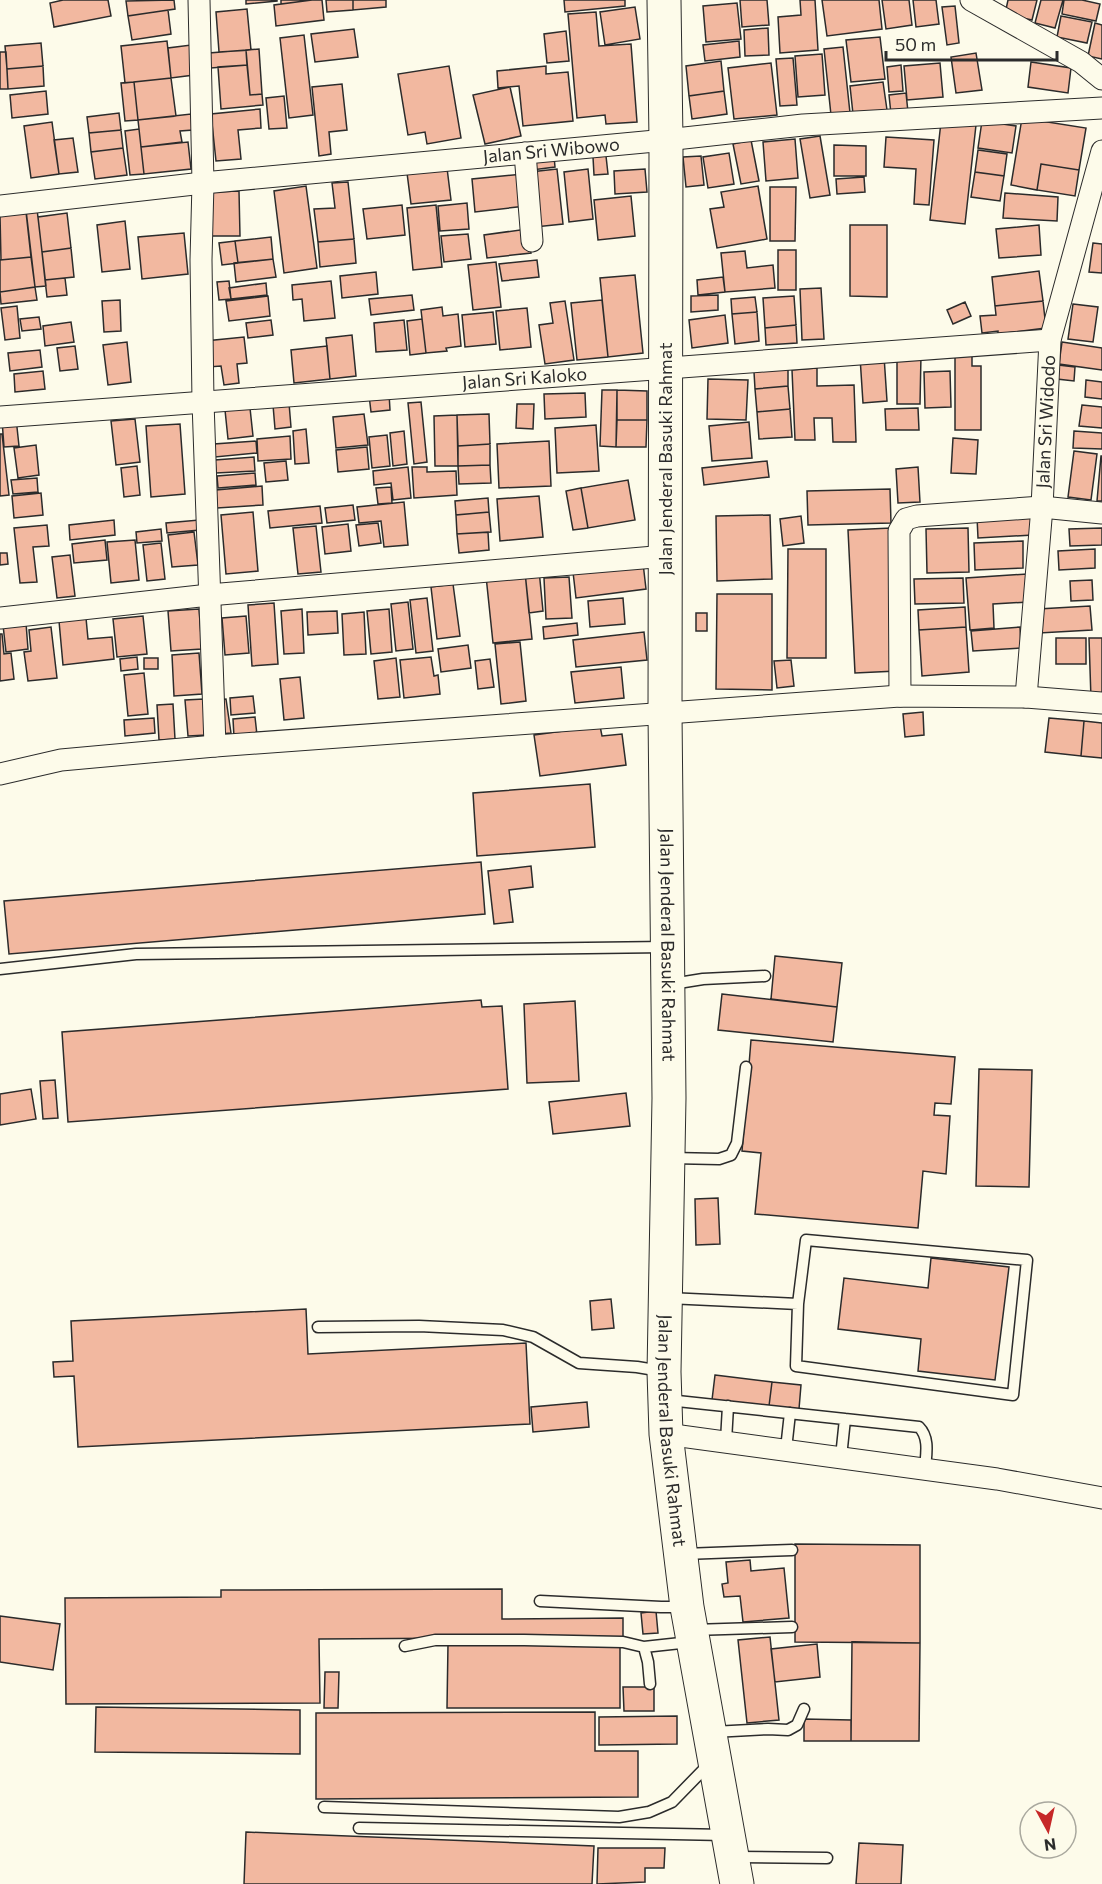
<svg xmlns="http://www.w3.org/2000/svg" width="1102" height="1884" font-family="Commissioner,sans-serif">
<rect width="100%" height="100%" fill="#fdfbea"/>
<path fill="#f2b8a0" stroke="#2b2b2b" stroke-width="1.5" d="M63,0h45l3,16 -57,11 -4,-24z
M174,0l1,9 -47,7 -2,-15z
M246,0h31v1l-31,3z
M281,0h31l-31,4z
M312,0h10l2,20 -48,6 -2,-21z
M326,0h27v10l-26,2z
M353,0h33v7l-33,3z
M564,0h61v6l-60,6z
M740,0h27l2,25 -27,2z
M800,0h15l3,50 -38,3 -2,-36 23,-2z
M822,0h57l3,29 -55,7z
M882,0h27l3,25 -26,4z
M913,0h23l3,24 -23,3z
M1008,0h29l-5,20 -27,-6z
M1041,0h22l-8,28 -20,-5z
M1064,0h18l18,4 -4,17 -34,-7z
M737,3l4,36 -35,3 -3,-36z
M955,6l4,37 -12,2 -5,-38z
M635,7l5,32 -35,6 -5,-33z
M247,9l4,41 -32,2 -3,-40z
M168,10l3,24 -39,6 -4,-24z
M596,12l3,34 32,-2 6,78 -31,2 -1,-9 -28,3 -9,-104z
M1061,16l31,6 -5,21 -30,-6z
M1095,23l7,2v34l-14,-3z
M768,28l1,27 -24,1 -1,-26z
M354,29l4,28 -43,5 -4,-28z
M566,31l3,30 -22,2 -3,-29z
M304,35l9,80 -24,3 -9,-80z
M880,37l5,42 -34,3 -5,-42z
M167,41l4,37 -46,5 -4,-37z
M739,41l1,16 -35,4 -2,-16z
M41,43l2,23 -36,3 -2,-23z
M191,45l3,30 -23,3 -3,-30z
M843,47l7,66 -19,2 -7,-66z
M259,49l3,45 -12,1 -4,-45z
M246,50l1,15 -36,3 -2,-15z
M0,52h6l2,37h-8z
M976,53l6,37 -26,3 -5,-36z
M822,54l3,41 -27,2 -3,-41z
M793,58l4,47 -17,1 -4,-47z
M721,61l3,30 -35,5 -3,-30z
M1031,62l40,6 -3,25 -40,-6z
M771,63l6,52 -43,4 -6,-51z
M940,63l3,34 -36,3 -3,-34z
M247,65l3,30 12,-1 1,11 -42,4 -3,-42z
M901,65l2,26 -14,1 -2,-25z
M43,66l1,20 -36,3 -1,-20z
M449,66l12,72 -34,6 -2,-12 -17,3 -10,-61z
M546,66v8l22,-2 5,49 -50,5 -4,-40 -21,2 -1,-17z
M171,78l5,38 -38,4 -4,-38z
M134,82l4,38 -13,1 -4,-38z
M883,82l4,28 -34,4 -3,-28z
M342,84l5,46 -18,2 2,22 -12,2 -7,-69z
M510,87l11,49 -36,8 -12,-49z
M46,91l2,23 -36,4 -2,-23z
M724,91l3,23 -35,5 -3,-23z
M906,93l2,19 -17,2 -2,-19z
M284,96l3,32 -18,1 -3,-31z
M260,109l1,19 -23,2 3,29 -25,2 -5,-47z
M119,113l2,17 -32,3 -2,-16z
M191,114l2,16 -13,1 2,11 -41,5 -3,-27z
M1022,118l64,10 -7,42 -38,-6 -4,26 -26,-5z
M982,121l34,5 -4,27 -34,-5z
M52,122l7,52 -28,4 -7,-52z
M941,122l35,3 -11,99 -35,-4z
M139,129l5,45 -14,1 -5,-44z
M121,130l2,18 -32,4 -2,-19z
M820,136l10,59 -20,3 -10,-59z
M886,137l48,3 -5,65 -15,-1 2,-35 -32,-2z
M73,138l5,34 -19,2 -5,-34z
M795,139l3,39 -32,3 -3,-39z
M751,140l8,41 -18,3 -8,-40z
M188,142l3,27 -47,5 -3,-27z
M834,145l32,1v30h-32z
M123,148l4,27 -32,4 -4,-27z
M978,150l29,4 -3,22 -29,-4z
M729,153l5,31 -26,4 -5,-31z
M554,156l1,11 -23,3 -1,-11z
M606,156l2,18 -14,1 -1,-18z
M701,156l3,29 -18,2 -3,-30z
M1041,164l38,6 -4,26 -38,-6z
M447,168l4,32 -40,4 -4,-31z
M557,169l6,55 -28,3 -5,-55z
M588,169l5,50 -24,3 -5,-50z
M645,169l2,23 -32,2 -1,-23z
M975,172l29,4 -4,25 -29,-4z
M523,174l3,32 -51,6 -3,-33z
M864,177l1,15 -28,2 -1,-15z
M348,182l6,57 -36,3 -4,-33 21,-1 -3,-25z
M306,186l11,82 -33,5 -10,-82z
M758,186l9,53 -50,9 -7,-39 14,-2 -3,-15z
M770,187h26l-1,54h-25z
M239,191l1,45h-28l-1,-44z
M1005,193l53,4 -1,24 -54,-3z
M631,196l4,40 -37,4 -4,-40z
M467,203l2,26 -29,2 -2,-25z
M402,205l3,30 -38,4 -4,-30z
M436,205l6,62 -29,3 -6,-62z
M37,209l9,77 -11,1 -9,-77z
M26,212l5,45 -30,3 -1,-45z
M67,213l4,35 -29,4 -4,-35z
M125,221l5,48 -28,3 -5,-47z
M850,225h37v72l-37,-1z
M1039,225l2,30 -42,3 -3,-29z
M527,229l4,24 -44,5 -3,-23z
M184,233l4,41 -46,5 -4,-42z
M468,234l3,25 -27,3 -3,-26z
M271,237l2,22 -35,4 -3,-22z
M354,239l2,24 -36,4 -2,-25z
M235,241l3,22 -16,2 -3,-22z
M1093,243l9,1v29l-13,-1z
M71,248l3,29 -29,3 -3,-28z
M778,250h18v40h-18z
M745,251l2,17 26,-3 2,23 -50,4 -4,-39z
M31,257l4,30 -35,5v-32z
M273,259l3,18 -40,5 -2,-19z
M537,260l2,17 -37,4 -3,-17z
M496,262l5,45 -28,3 -5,-45z
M1039,271l4,30 -48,5 -3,-29z
M376,272l2,22 -36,4 -2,-22z
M635,275l8,78 -35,4 -8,-79z
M723,277l2,15 -27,3 -1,-15z
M65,278l2,17 -20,2 -2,-17z
M229,281l2,18 -12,1 -2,-18z
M331,281l4,37 -31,3 -2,-22 -9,1 -1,-15z
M266,283l1,12 -36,4 -2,-11z
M35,287l2,13 -36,4 -1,-12z
M821,288l3,51 -22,1 -2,-51z
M412,295l2,15 -43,5 -2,-16z
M718,295v15l-27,2v-16z
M268,296l2,20 -41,5 -3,-20z
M794,296l2,29 -31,3 -2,-30z
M755,297l2,15 -25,2 -1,-15z
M120,300l1,31 -17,1 -2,-31z
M602,300l6,57 -31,3 -6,-57z
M565,301l9,59 -29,4 -6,-39 14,-2 -3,-20z
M1043,301l3,27 -48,6v-3l-16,2 -2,-17 16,-1 -1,-9z
M965,302l6,14 -18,8 -6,-14z
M1073,304l25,3 -5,35 -25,-3z
M17,306l3,32 -15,2 -4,-32z
M442,307l1,9 15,-2 3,32 -15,2 1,3 -21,2 -5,-43z
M527,308l4,39 -31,3 -4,-39z
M493,312l3,32 -31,3 -3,-32z
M757,312l2,29 -24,3 -3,-30z
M725,315l3,28 -36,5 -3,-28z
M39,317l2,12 -19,2 -2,-12z
M422,319l4,34 -16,2 -3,-34z
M271,320l2,15 -25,3 -2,-15z
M404,320l3,30 -31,2 -2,-29z
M71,322l3,20 -29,4 -2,-20z
M796,325l1,18 -31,2 -1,-17z
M352,335l4,41 -26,3 -4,-41z
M244,337l3,26 -10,1 2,19 -15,2 -3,-19 -13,1 -3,-26z
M127,342l4,40 -23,3 -5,-40z
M1062,342l40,6v22l-43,-6z
M75,346l3,23 -18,2 -3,-23z
M327,346l3,33 -36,4 -3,-33z
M40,350l2,17 -32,4 -2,-18z
M955,350h17v16h9v64h-26z
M897,355h24l-1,49h-23z
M884,356l3,45 -24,2 -3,-46z
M1058,365l17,2 -1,14 -17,-2z
M817,368v18l37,-1 2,57h-23l-1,-24h-18l1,22h-20l-3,-70z
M788,369v17l-33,3 -1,-17z
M43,371l2,18 -30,3 -1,-18z
M950,371l1,36 -26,1 -1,-36z
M708,379l40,1 -2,40 -39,-1z
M1086,380l16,2v17l-17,-2z
M788,386l2,23 -33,3 -2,-23z
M602,390h15l-1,57 -16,-1z
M617,390l30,1v29h-30z
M389,393l1,17 -19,2 -2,-17z
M585,393l1,24 -41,2 -1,-25z
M421,402l6,60 -13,2 -6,-61z
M289,403l2,24 -16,2 -2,-24z
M517,404h17l-1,25 -17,-1z
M1082,405l20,2v21l-23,-2z
M250,408l3,28 -25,3 -3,-29z
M918,408l1,22h-33l-1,-21z
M790,409l2,28 -33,2 -2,-27z
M364,414l4,31 -32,3 -3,-31z
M489,414l1,30 -32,2 -1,-31z
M457,415l1,51h-23l-1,-50z
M16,418l3,28 -15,1 -2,-27z
M135,419l5,43 -24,3 -5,-44z
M617,420h30l-1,27h-30z
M749,422l3,36 -40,3 -3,-35z
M180,424l5,70 -34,3 -5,-71z
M596,425l3,46 -42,2 -2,-45z
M306,429l3,34 -14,1 -2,-33z
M404,431l3,33 -14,2 -3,-33z
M1074,431l28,2v16l-29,-1z
M0,434h2l7,61 -9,1z
M387,435l3,31 -18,2 -3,-31z
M290,436l1,23 -33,2 -1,-22z
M953,438l25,2 -2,34 -25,-1z
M256,441l1,12 -42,4 -1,-13z
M549,441l2,45 -52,2 -2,-44z
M490,444v21l-32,1v-20z
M36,445l3,30 -21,3 -4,-30z
M367,447l2,22 -31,3 -2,-22z
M1074,451l23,3 -6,46 -23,-3z
M1101,456h1v45h-5z
M254,457l1,14 -39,2 -1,-13z
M286,461l2,19 -22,2 -2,-19z
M767,461l2,16 -65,8 -2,-17z
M490,465l1,18 -32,1 -1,-18z
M137,466l3,29 -16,2 -3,-29z
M408,467l3,31 -18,2 -2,-17 -17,2 -1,-14z
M412,467h15v5l29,-1 1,24 -43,3z
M918,467l2,35 -22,1 -2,-34z
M255,473l1,12 -38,3 -1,-12z
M37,478l1,14 -25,2 -2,-14z
M628,480l7,40 -47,8 -7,-40z
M262,486l1,19 -46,3 -1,-18z
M391,487l1,16 -14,1 -2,-16z
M581,488l7,40 -15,2 -7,-39z
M890,489l1,34 -83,2 -1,-34z
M41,493l2,22 -29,3 -2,-22z
M539,496l4,41 -43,4 -3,-42z
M488,498l1,14 -33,3 -1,-14z
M404,502l4,43 -24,2 -3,-26 -22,2 -2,-16z
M353,505l2,15 -28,3 -2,-15z
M320,506l2,17 -52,5 -2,-17z
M253,512l5,59 -32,3 -5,-59z
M489,512l2,20 -34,2 -1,-19z
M1031,514l2,21 -55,3 -1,-21z
M770,515l2,64 -55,2 -1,-65z
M801,516l3,27 -21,3 -3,-27z
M114,520l1,15 -45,5 -1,-15z
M199,520l1,10 -33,3 -1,-10z
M378,523l3,20 -22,3 -3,-21z
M348,524l3,27 -26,3 -3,-27z
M47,525l2,21 -16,1 4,35 -17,1 -6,-55z
M316,526l5,46 -23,2 -5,-46z
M891,528l6,143 -42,2 -7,-143z
M968,528l1,44 -42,1 -1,-44z
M1102,528v17l-32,1 -1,-17z
M161,529l1,12 -25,2 -1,-11z
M194,532l4,33 -26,2 -4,-32z
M488,532l1,18 -30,3 -2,-19z
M105,540l2,20 -33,3 -2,-19z
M135,540l4,40 -28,3 -4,-41z
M1023,541v27l-48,2 -1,-27z
M161,543l4,36 -18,2 -4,-36z
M788,549h38v109h-39z
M1095,549v19l-36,2 -1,-19z
M0,553h7l1,11 -8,1z
M70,555l5,41 -18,2 -5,-41z
M643,563l3,26 -70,9 -3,-26z
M539,570l4,41 -14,2 -4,-41z
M525,572l7,67 -39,4 -7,-67z
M1027,574l2,28 -36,2 1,24 -24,2 -4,-52z
M569,577l3,41 -26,1 -2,-41z
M963,578l1,25 -49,1 -1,-25z
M1092,580l1,20 -22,1 -1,-20z
M453,584l7,52 -23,3 -6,-52z
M717,594h55v96l-56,-1z
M427,598l6,53 -17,2 -6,-53z
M623,598l2,26 -35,3 -2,-26z
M408,602l5,47 -17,2 -5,-47z
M274,603l4,61 -26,2 -4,-61z
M1090,606l2,24 -53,3 -1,-24z
M965,607l1,20 -47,3 -1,-20z
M199,609l3,40 -31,2 -3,-40z
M302,609l2,44 -20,1 -3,-43z
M389,609l3,43 -21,2 -4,-43z
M337,611l1,22 -30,2 -1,-23z
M364,612l2,42 -22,1 -2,-41z
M696,613h11v18h-11z
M143,616l4,38 -30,3 -4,-38z
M246,616l3,37 -24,2 -3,-37z
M86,618l2,21 24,-2 2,22 -51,6 -4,-44z
M26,623l2,26 -22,3 -3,-27z
M577,623l1,12 -34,4 -1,-12z
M51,627l6,51 -29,3 -4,-29 7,-1 -2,-21z
M966,627l3,45 -47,4 -3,-46z
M1020,627l1,21 -48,3 -2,-20z
M644,632l3,28 -71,7 -3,-27z
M0,634h2l2,20 7,-1 3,26 -14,2z
M1056,638h30v26h-30z
M1089,638h13v60l-11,1z
M520,642l6,59 -25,3 -6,-60z
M468,645l3,23 -30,4 -3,-23z
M199,653l3,41 -28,2 -2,-41z
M137,657l1,12 -17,2 -1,-12z
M431,657l3,19 4,-1 2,19 -36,4 -4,-38z
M144,658h14v11h-14z
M396,658l4,39 -22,2 -4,-38z
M490,659l4,28 -16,2 -3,-28z
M791,660l3,26 -17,2 -3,-27z
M621,667l3,31 -49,5 -4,-31z
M144,673l4,41 -20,2 -4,-41z
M300,677l4,41 -20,2 -4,-41z
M253,696l2,17 -24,2 -1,-17z
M204,699l3,36 -19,1 -3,-36z
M226,699l5,34 -11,1 -4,-34z
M173,704l2,35 -16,1 -2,-35z
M923,712l1,23 -19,2 -2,-23z
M255,717l2,18 -23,2 -1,-18z
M154,718l1,15 -30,3 -1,-16z
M1049,718l35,3 -3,35 -36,-4z
M1084,721l18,2v35l-21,-2z
M600,726l2,10 20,-2 4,31 -86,11 -6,-41z
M590,784l5,63 -118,9 -4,-63z
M481,862l4,52 -476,40 -5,-53z
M531,866l2,21 -24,3 4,32 -19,2 -6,-53z
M775,956l67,7 -5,44 -66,-8z
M722,994l115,13 -4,35 -115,-12z
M481,1000l1,7 20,-1 6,83 -440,33 -6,-90z
M575,1001l4,80 -52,2 -3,-79z
M751,1040l204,17 -4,47 -16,-1 -1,12 16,1 -4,58 -23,-3 -5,57 -163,-14 6,-61 -19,-2z
M979,1069l53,1 -3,117 -53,-1z
M55,1080l3,38 -15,1 -3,-38z
M31,1089l5,30 -36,6v-31z
M626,1093l4,33 -77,8 -4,-32z
M718,1198l2,46 -24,1 -1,-46z
M931,1258l78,9 -14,113 -77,-9 3,-32 -83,-10 6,-51 84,10z
M611,1299l3,29 -22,2 -2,-29z
M306,1309l2,45 218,-11 4,81 -452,23 -4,-71 -20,1 -1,-15 20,-1 -2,-40z
M715,1375l57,7 -3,24 -57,-6z
M772,1382l29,3 -2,24 -30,-3z
M587,1402l2,25 -56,5 -2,-25z
M795,1544l125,1v98l-125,-1z
M750,1560l1,11 33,-3 5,50 -46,4 -3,-26 -16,1 -2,-13 6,-1 -2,-21z
M502,1589v30l121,-1v19l-304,2 1,64 -254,1 -1,-106 156,-1v-7z
M656,1611l2,22 -15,1 -2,-21z
M0,1616l60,8 -7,46 -53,-8z
M770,1637l9,83 -32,3 -9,-83z
M852,1642l68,1 -1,98h-68z
M448,1644h172v64h-173z
M817,1644l3,33 -45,5 -4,-33z
M325,1672h14l-1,36h-14z
M623,1687h31v24h-30z
M96,1707l204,3v44l-205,-2z
M595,1712v39h43v46l-322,2v-86z
M677,1716v28l-78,1v-28z
M804,1719l47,1v21h-47z
M246,1832l348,14 -2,38h-348z
M859,1843l44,2 -2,39h-45z
M598,1848h67l-1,20h-19v14l-48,2z"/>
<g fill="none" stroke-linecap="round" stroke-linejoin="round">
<defs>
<path id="service" d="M0,969l136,-15 530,-7
M672,984l31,-5 62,-3
M671,1158l48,1 12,-4 6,-12 9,-76
M668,1298l130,6 -2,62 217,29 14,-135 -221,-20 -8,64
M318,1327l101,-1 84,4 30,7 46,26 58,4 24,4
M668,1400l251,27c11,11 7,28 6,42
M726,1441l2,-35
M786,1449l4,-36
M841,1457l4,-38
M684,1554l108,-4
M540,1601l121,6h23
M693,1630l99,-3
M405,1646l30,-6h89l99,2 21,5
M650,1684l-2,-22 -4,-15 46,-5
M713,1732l55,-3 20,1 9,-5 7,-16
M324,1807l295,10 30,-5 23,-10 38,-39
M359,1828l366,7
M735,1857l92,1"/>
<g id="minor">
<path d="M199,0l4,183 -2,77 2,142 12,344"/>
<path d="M971,0l110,62 21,17"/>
<path d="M525,153l7,88"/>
<path id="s1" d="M0,206l203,-23 463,-43 137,-15 299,-17"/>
<path id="s2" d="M0,417l1050,-77"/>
<path d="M0,618l209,-23 457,-39"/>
<path d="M900,696l-1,-165 7,-12 11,-3 125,-9 60,6"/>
<path id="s3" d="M1026,697l16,-190 8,-167 52,-189"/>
<path d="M0,774l61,-14 154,-14 685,-50 126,1 76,6"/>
<path d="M666,1434l331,45 105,19"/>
</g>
<g id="trunk">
<path id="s4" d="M664,0l2,140 -1,573 4,385 -5,274 2,62 21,173 50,277"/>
</g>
</defs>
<use href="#service" stroke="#2b2b2b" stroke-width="13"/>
<use href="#minor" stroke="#2b2b2b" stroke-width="23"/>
<use href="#trunk" stroke="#2b2b2b" stroke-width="35"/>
<use href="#service" stroke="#fdfbea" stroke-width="10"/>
<use href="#minor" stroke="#fdfbea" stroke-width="21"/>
<use href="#trunk" stroke="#fdfbea" stroke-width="33"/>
</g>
<g text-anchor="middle" stroke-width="4.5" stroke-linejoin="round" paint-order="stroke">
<g font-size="18" fill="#2b2b2b" stroke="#fdfbea">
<text dy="6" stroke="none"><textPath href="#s1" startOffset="554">Jalan Sri Wibowo</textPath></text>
<text dy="6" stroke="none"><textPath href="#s2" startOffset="526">Jalan Sri Kaloko</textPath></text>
<text dy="6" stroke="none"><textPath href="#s3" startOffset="276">Jalan Sri Widodo</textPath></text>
<text transform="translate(666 459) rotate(-90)" y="6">Jalan Jenderal Basuki Rahmat</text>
<text dy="6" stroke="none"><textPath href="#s4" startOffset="945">Jalan Jenderal Basuki Rahmat</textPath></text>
<text dy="6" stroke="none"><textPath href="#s4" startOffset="1431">Jalan Jenderal Basuki Rahmat</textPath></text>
</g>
</g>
<g transform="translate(1048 1830) rotate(172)"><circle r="28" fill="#fdfbea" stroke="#a9a89e" stroke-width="1.5"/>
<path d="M0-4.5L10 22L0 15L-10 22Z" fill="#c62828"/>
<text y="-9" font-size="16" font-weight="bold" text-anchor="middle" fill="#2b2b2b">N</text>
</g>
<path d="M886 51v9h171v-9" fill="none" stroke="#2b2b2b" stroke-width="3"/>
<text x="895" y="51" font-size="18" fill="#2b2b2b" stroke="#fdfbea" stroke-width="4.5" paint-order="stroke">50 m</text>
</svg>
